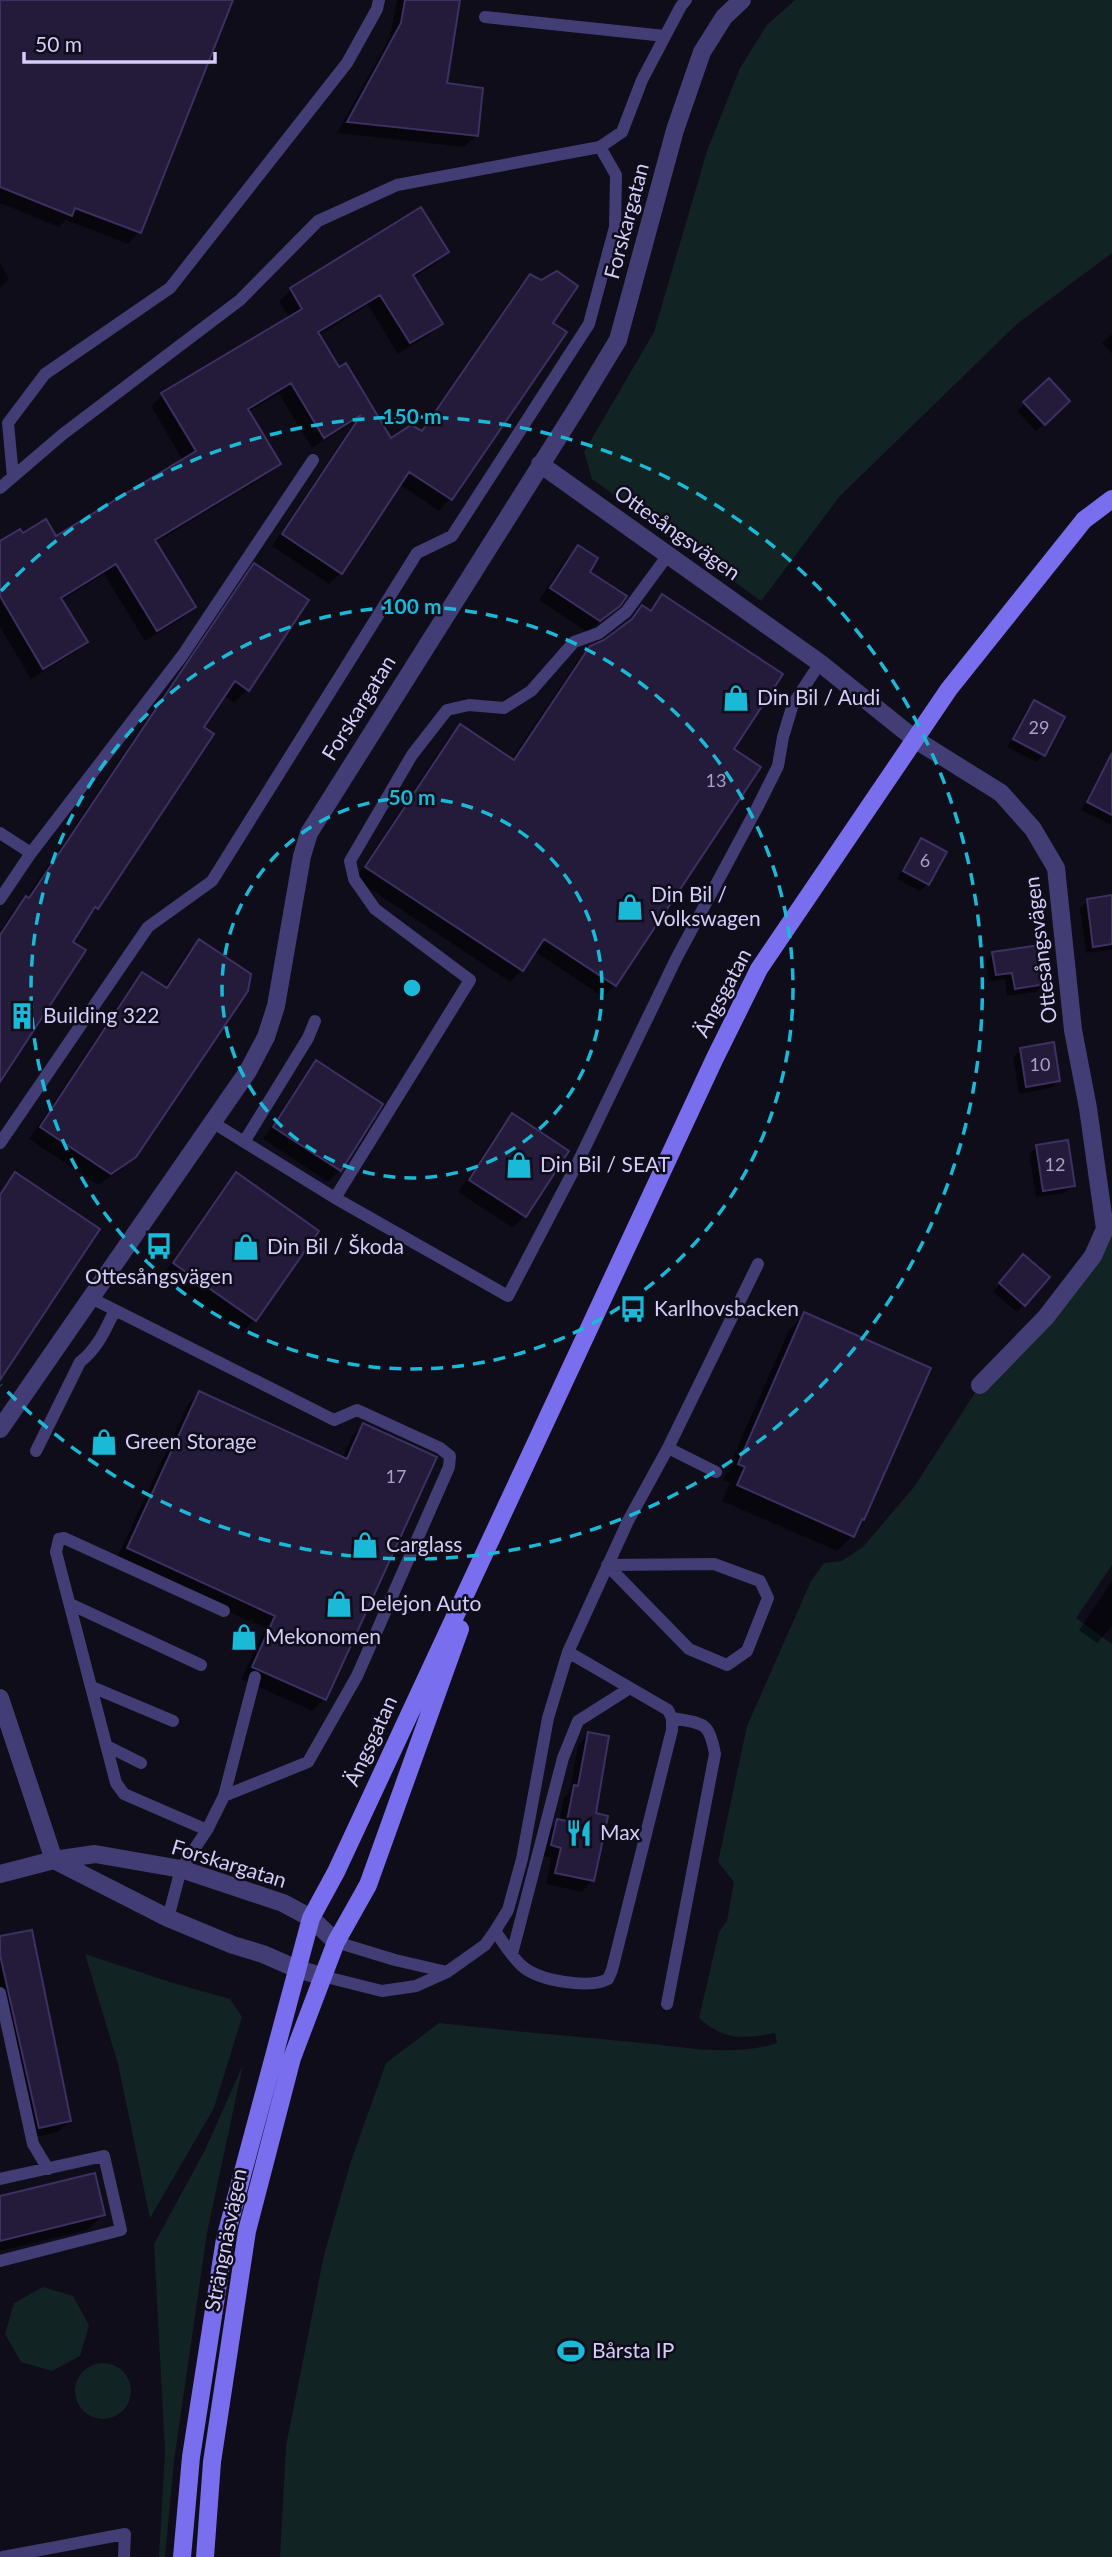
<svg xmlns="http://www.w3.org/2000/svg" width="1112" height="2557" font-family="Lato,sans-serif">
<rect width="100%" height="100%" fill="#100d1a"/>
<path fill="#112323" d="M795,0h317v253l-95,71 -177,172 -79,105 -169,-122 -8,-27 70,-120 53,-181 33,-83 27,-43z
M1112,1224v341l-36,53 36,26v913h-832l6,-111 38,-191 27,-94 35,-98 53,-40c64,7 129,13 193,19 46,4 100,16 145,1l-2,-10c-32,6 -50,8 -76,-15l20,-86 8,-11 7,-39 -16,-20 29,-136 64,-145 13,-18 18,-2 21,-14 51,-60 66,-102z
M85,1954l88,29 57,16 12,18 -28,91 -64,110 -32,-154z
M243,2065l-36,168 -33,228 -9,96h-6l6,-106 -11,-207 51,-94z
M43,2287l30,9 16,29 -9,31 -28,15 -31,-9 -16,-28 9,-31z
M75 2391a28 28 0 1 1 56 0a28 28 0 1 1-56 0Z"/>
<path fill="#0007" d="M0,0h231l-92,232 -11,12 -62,-24 -7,7 -59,-24z
M397,0h61l-13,85 31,51 -12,11 -127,-14 53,-96z
M421,210l26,42 -12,12 -22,14 28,45 -12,12 -31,19 -30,-49 -50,31 20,33 52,71 30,-8 98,-144 12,-12 21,47 13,9 -114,167 -11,12 -40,-27 -58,89 -12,11 -57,-38 82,-124 -42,26 -33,-54 -31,18 31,51 -12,12 -112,68 39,63 -11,12 -38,23 -41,-67 -43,27 25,41 -12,11 -43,26 -31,-52v-84l22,-8 34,4 127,-78 -32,-55 11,-11 128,-76 -11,-18 12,-11z
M0,262l9,17 -9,9z
M1112,334v20l-10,-11z
M1049,381l19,20 -32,30 -19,-20z
M578,547l9,25 31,33 -31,27 -48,-32 27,-41z
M255,566l-8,124 -13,13 -11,-8 -21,33 -105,180 -13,13 -84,158v-148l13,-20 13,-13 216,-319z
M662,596l69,154 -116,235 -12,12 -69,-46 -12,19 -12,12 -155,-103 93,-141 12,-12 51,34 67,-100 13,-13 14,-6 21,-15 16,-18 6,4z
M1034,702l9,51 -31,-16 14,-27z
M1011,740l31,16 -6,6 -29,-15z
M1106,767l6,3 -1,55 -30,-15 18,-35z
M921,840l6,44 -7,7 -23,-12 17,-31z
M1112,897v53l-26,3 -6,-45 8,-8z
M199,942l-64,214 -13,13 -24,16 -69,-46 102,-153 11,-12 22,15 23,-36z
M993,953l51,31 -8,8 -29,4 -2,-17 -17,3 -2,-21z
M1021,1050l37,31 -7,7 -32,6 -6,-37z
M316,1063l24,107 -12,12 -65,-43 42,-65z
M512,1116l12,100 -11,12 -55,-36 43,-65z
M1037,1147l36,38 -8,8 -29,4 -7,-43z
M236,1175l80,56 -62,89 -11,12 -81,-56 62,-90z
M1016,1264l8,41 -7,7 -24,-20z
M805,1314l57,205 -10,17 -15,15 -115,-50 8,-18 -7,-3 66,-150z
M199,1393l143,65 10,-22 12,-11 71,33 -111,241 -12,12 -71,-32 24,-51 -149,-68 72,-156z
M1112,1581v45l-15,17 -18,-13z
M589,1734l5,81 -1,65 -11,12 -36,-8 5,-26 -10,-2 5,-24 13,-11 5,-23 5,-5 9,-48z
M0,1938l70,183 -12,11 -31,7 -27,-123z
M0,2197l103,18 -16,15 -87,21z"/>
<path fill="#231b39" stroke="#3d3062" stroke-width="2" d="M0,0h233l-92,233 -66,-25 -3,8 -72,-29z
M405,0h55l-13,83 36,5 -5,48 -131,-14 54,-99z
M421,207l28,45 -36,23 30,49 -33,19 -30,-48 -62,37 21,35 7,-4 45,75 20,-13 11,6 108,-157 11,6 16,-9 21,15 -25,37 14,9 -115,168 -43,-28 -67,102 -60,-40 79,-119 -37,23 -33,-55 -43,26 33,55 -126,76 41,67 -39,24 -41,-67 -55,34 27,44 -45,27 -43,-73v-55l20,-12 3,4 23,-14 10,17 140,-85 -35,-58 141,-84 -12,-21z
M1049,378l21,23 -25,24 -22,-23z
M578,545l20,13 -8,14 37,24 -7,10 -20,15 -50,-33z
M254,563l55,37 -60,91 -14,-10 -31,46 10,7 -116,175 -3,-2 -22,35 13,8 -86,132v-147l26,-39 3,2z
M662,594l121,80 -49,75 27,18 -145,219 -72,-47 -21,32 -158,-104 95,-143 54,36 76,-114 14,-6 28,-21 10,-14 9,6z
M1034,700l31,17 -20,39 -32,-17z
M1112,753v62l-25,-13z
M921,838l26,14 -18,33 -26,-14z
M1112,895v49l-19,3 -6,-48z
M199,939l52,35 -3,17 -112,166 -25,17 -71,-47 102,-155 25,16z
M1040,945l6,39 -31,5 -3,-16 -16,2 -4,-23z
M1054,1042l6,39 -34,6 -6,-39z
M316,1060l67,44 -42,67 -68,-44z
M512,1113l57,38 -43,66 -57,-37z
M1068,1140l7,46 -32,5 -7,-46z
M15,1172l85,57 -100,151v-185z
M236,1172l83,59 -63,90 -83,-58z
M1023,1254l27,23 -25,29 -26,-23z
M804,1312l127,56 -67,152 -2,-1 -8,18 -117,-52 8,-18 -7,-3z
M199,1391l148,68 16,-36 74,34 -111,243 -74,-33 23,-51 -148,-68z
M588,1732l21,4 -13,77 12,3 -14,65 -39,-8 6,-25 -10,-3 6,-26 10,2 7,-36 4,1z
M32,1930l39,191 -32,7 -39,-173v-19z
M95,2173l10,42 -105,26v-45z"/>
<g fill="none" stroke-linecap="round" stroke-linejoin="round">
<path stroke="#423d74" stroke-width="12" d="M485,17l180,19
M13,477l-5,-54 37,-49 125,-86 177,-225 30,-54 2,-9
M0,488l63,-54 177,-134 78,-79 79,-36 203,-38
M0,833l31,20
M0,899l31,-46 151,-197 131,-196
M212,1122l123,76 173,98 69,-132 99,-205 81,-151 21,-42 5,-29 10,-33 27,-41
M244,1142l64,-104 7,-17
M0,1143l148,-216 64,-46 205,-328 35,-17 137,-212 26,-97 1,-52 -16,-28 22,-15 20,-52 39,-74 5,-6
M335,1198l135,-218 -95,-71 -21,-30 -4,-18 62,-106 35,-45 22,-5 35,3 27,-17 43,-49 25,-9 27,-21 42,-57
M91,1298l243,122 23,-10 83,38 10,8 -1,11 -92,209 -49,86 -84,34
M668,1448l90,-184
M36,1451l44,-89c18,-14 25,-32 35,-52
M714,1564l46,17 8,17 -21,53 -20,14 -38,-16 -82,-84z
M70,1604l131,61
M92,1687l81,34
M107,1746l34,17
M207,1830l-83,-36 -8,-11 -60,-231 3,-13 5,-1 160,73
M168,1918l13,-49 26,-39 17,-34 31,-119
M495,1931c8,11 17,26 27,35 17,15 67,23 86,13l4,-9 60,-240v-12l-4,-8 -100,-58
M336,1942l59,18 52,12
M512,1954l51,-196 15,-37 52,-33
M322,1976l60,15 34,-5 31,-14 38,-27 10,-14 13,-21 14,-51 26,-141 20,-66 60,-131 40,-73 48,24
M0,1993l33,151 15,25
M667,2004l48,-250c-6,-34 -12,-30 -43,-36
M0,2179l104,-23 17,74 -121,31
M3,2557l122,-23 -1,23"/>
<path stroke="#423d74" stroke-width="18" d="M540,464l280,199 96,77 85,53 32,36 23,39 17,162 15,78 17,121 -12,27 -47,61 -66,68
M0,1429l248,-358 18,-34 10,-31 26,-150 7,-23 269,-427 40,-66 57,-210 27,-78 22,-35 18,-17
M0,1698l54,162 114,58 65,27 30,9 34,15 25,7
M0,1874l54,-14 41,-6 86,15 102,34 28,15 25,24"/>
<path stroke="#796eee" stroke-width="18" d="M182,2557l9,-100 34,-218 86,-321 25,-46 378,-812 45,-91 190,-280 135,-169 28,-21
M205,2557l7,-95 35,-231 45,-173 44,-116 32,-57 92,-256"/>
</g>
<g fill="none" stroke="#1ab9d7" stroke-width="3.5" stroke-dasharray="12 9">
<circle cx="412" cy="988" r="190"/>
<circle cx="412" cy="988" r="381"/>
<path d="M1 591A571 571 0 1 1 1 1385"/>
</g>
<defs>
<symbol id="shop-bare" viewBox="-9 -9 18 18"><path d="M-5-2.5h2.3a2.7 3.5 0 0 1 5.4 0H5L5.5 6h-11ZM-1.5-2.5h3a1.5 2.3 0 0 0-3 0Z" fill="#1ab9d7" stroke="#100d1a" stroke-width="2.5" paint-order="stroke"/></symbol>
<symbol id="building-bare" viewBox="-9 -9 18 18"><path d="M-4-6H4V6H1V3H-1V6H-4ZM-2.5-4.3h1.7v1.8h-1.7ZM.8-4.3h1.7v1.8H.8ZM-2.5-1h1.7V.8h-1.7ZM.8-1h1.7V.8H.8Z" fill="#1ab9d7" stroke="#100d1a" stroke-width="2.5" paint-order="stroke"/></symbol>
<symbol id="bus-bare" viewBox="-9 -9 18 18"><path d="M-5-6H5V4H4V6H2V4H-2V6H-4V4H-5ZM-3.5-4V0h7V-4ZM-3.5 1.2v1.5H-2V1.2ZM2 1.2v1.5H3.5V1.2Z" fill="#1ab9d7" stroke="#100d1a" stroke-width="2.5" paint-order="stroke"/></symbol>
<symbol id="restaurant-bare" viewBox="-9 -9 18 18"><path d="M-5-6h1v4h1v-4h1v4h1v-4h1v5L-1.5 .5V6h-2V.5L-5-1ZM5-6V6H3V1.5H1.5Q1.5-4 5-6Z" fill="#1ab9d7" stroke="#100d1a" stroke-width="2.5" paint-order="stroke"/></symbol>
<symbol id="stadium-bare" viewBox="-9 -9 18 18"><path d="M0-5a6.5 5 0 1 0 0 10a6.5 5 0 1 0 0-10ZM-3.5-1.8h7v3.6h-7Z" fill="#1ab9d7" stroke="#100d1a" stroke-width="2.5" paint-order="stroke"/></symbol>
</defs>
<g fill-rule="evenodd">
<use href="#shop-bare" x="717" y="679" width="38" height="38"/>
<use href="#shop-bare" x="611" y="888" width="38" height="38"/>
<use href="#building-bare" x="3" y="997" width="38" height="38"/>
<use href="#shop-bare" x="500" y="1146" width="38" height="38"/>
<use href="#bus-bare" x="140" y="1227" width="38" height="38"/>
<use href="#shop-bare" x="227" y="1228" width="38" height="38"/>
<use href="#bus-bare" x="614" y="1290" width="38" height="38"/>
<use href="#shop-bare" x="85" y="1423" width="38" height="38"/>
<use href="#shop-bare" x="346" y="1526" width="38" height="38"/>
<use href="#shop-bare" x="320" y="1585" width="38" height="38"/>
<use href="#shop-bare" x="225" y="1618" width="38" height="38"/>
<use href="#restaurant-bare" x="560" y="1814" width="38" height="38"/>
<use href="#stadium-bare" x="552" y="2332" width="38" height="38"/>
</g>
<g text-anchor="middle" stroke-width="5" stroke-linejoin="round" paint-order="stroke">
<g font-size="18" fill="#a8a0c9">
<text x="1039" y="734">29</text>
<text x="716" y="787">13</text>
<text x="925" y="867">6</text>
<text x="1040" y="1071">10</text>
<text x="1055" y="1171">12</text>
<text x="396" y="1483">17</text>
</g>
<g font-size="21" fill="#d4ccf9" stroke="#100d1a">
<text transform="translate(627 221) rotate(-75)" y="7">Forskargatan</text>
<text transform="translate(677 533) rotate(35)" y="7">Ottesångsvägen</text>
<text transform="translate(359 708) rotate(-58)" y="7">Forskargatan</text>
<text transform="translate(1041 950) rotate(-97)" y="7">Ottesångsvägen</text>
<text transform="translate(723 993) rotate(-62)" y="7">Ängsgatan</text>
<text transform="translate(371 1741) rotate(-65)" y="7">Ängsgatan</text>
<text transform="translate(229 1864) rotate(17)" y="7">Forskargatan</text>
<text transform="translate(226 2240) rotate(-79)" y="7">Strängnäsvägen</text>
</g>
<g font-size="21" fill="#d4ccf9" stroke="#100d1a" text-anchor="start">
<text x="757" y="705">Din Bil / Audi</text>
<text x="651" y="902">Din Bil /<tspan x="651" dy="24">Volkswagen</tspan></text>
<text x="43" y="1023">Building 322</text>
<text x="540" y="1172">Din Bil / SEAT</text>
<text x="267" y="1254">Din Bil / Škoda</text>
<text x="159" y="1284" text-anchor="middle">Ottesångsvägen</text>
<text x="654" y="1316">Karlhovsbacken</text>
<text x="125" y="1449">Green Storage</text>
<text x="386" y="1552">Carglass</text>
<text x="360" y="1611">Delejon Auto</text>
<text x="265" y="1644">Mekonomen</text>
<text x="600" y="1840">Max</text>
<text x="592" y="2358">Bårsta IP</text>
</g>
</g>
<circle cx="412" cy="988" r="10" fill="#1ab9d7" stroke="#100d1a" stroke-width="3.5"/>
<g font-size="21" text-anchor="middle" font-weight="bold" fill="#1ab9d7" stroke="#100d1a" stroke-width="5" stroke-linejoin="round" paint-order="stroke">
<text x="412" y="424">150 m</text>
<text x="412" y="614">100 m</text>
<text x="412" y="805">50 m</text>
</g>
<path d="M24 52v10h191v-10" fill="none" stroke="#d4ccf9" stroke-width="3.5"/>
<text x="35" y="52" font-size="21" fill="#d4ccf9" stroke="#100d1a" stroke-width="5" paint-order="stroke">50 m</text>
</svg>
